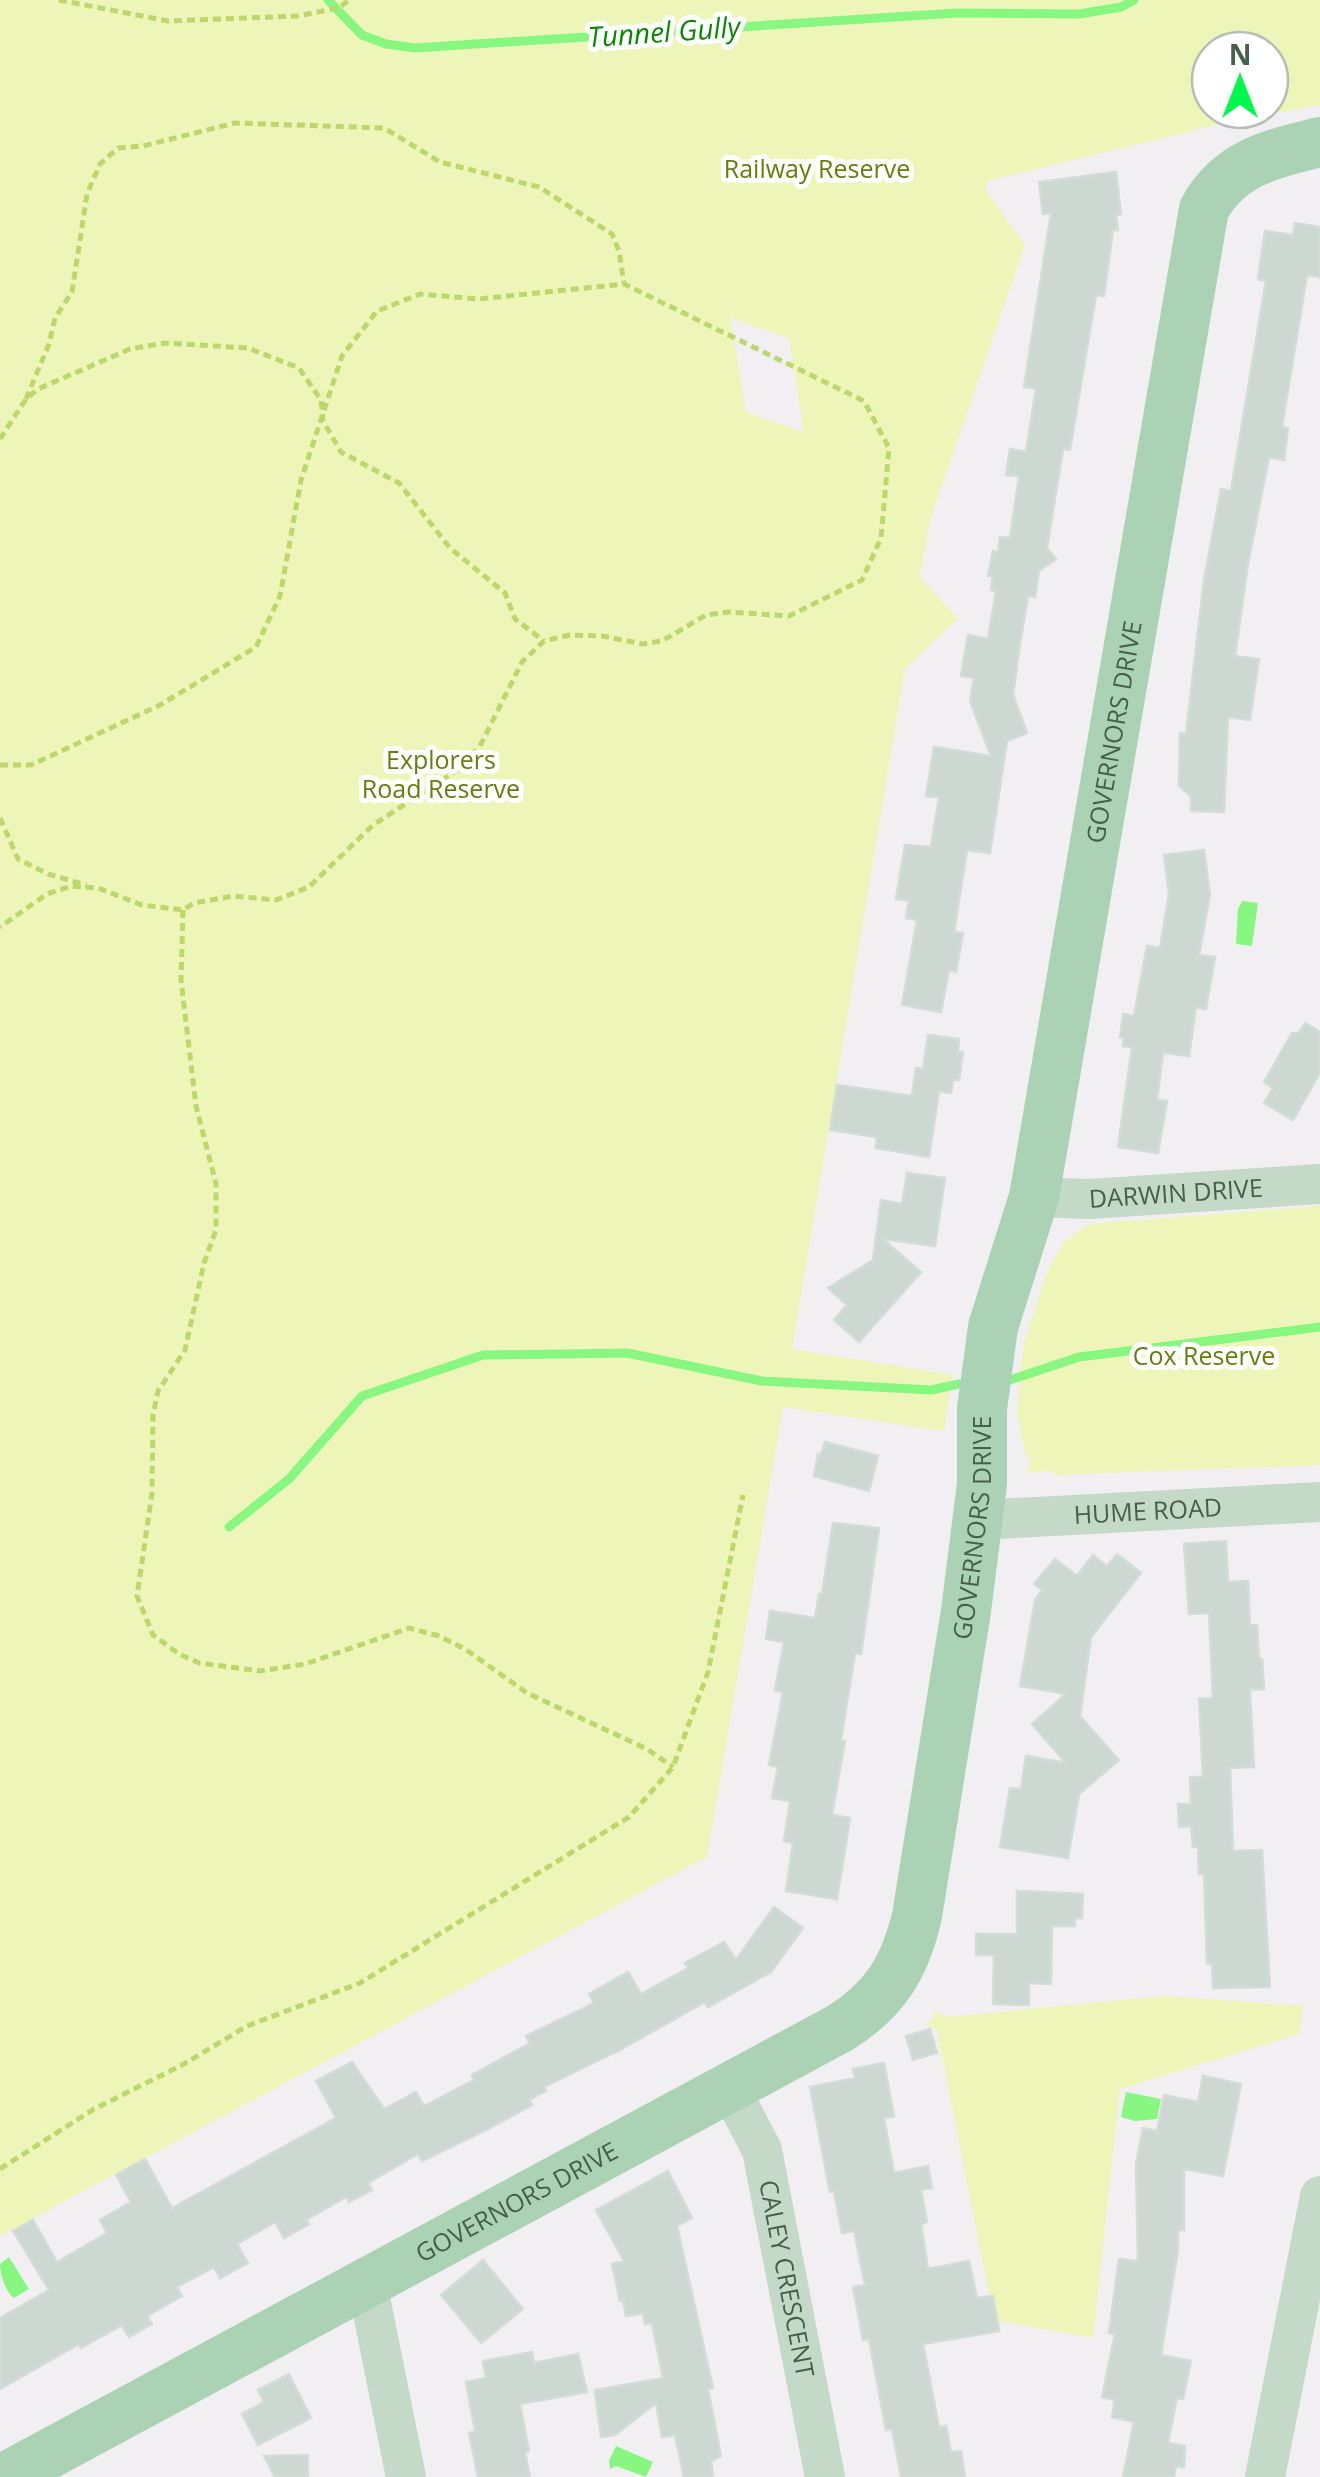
<svg xmlns="http://www.w3.org/2000/svg" width="1320" height="2477" font-family="'Open Sans',sans-serif">
<rect width="100%" height="100%" fill="#f2eff2"/>
<path fill="#eef5b9" fill-rule="evenodd" d="M0,0h1320v105l-99,19 -234,57 -1,10 39,54 -95,275 -10,57 38,42 -53,49 -113,681 161,26 -9,56 -161,-24 -76,450 -707,379zM1210,50h60v60h-60zM730,318l59,20 15,94 -58,-20z
M1320,1206v259l-264,10 -7,-4 -21,2 3,-14 -5,-3 -9,-40 6,-70 24,-74 17,-30 24,-18z
M1163,1996l140,10 -4,28 -179,55 -27,249 -99,-18 -57,-290 -12,-7 8,-4 1,-8 14,6z"/>
<path fill="#88f781" d="M1242,901l16,2 -6,43 -16,-2 2,-35z
M1126,2092l35,7 -4,20 -22,2 -14,-4z
M9,2257l20,32 -15,9c-8,-5 -14,-24 -14,-34z
M616,2446l37,16 -7,15 -30,-11 -6,3 -1,-8z"/>
<g fill="none" stroke-linecap="round" stroke-linejoin="round">
<path stroke="#88f781" stroke-width="9" d="M328,0l34,35 24,9 29,4 542,-35 122,1 42,-7 13,-7
M1007,1381l72,-24 241,-30
M229,1527l60,-48 73,-83 121,-41 144,-2 135,28 169,9 28,-6"/>
</g>
<path fill="#ced8d2" stroke="#d3dcd7" stroke-width="2.5" d="M1116,172l5,42 -5,1 2,15h-5l-9,66 -8,-1 -26,155 -7,-1 -16,99 9,11 -17,12 -4,26 -7,-1 -8,48 -7,51 14,38 -20,8 -17,112 -23,-3 -13,82 9,1 -7,39 -7,-2 -8,42 -39,-7 15,-85 -11,-2 3,-17 -13,-2 9,-54 26,2 8,-50 -13,-1 8,-49 57,9 -21,-55 4,-23 -13,-2 7,-41 20,4 8,-48 -5,-1 2,-14h-5l5,-25 5,1 2,-15 10,1 9,-62 -13,-1 4,-26 16,3 10,-63 -12,-2 27,-174 -8,1 -4,-32z
M1295,223l25,4v50l-13,-2 -25,152 6,1 -4,32 -15,-3 -21,107 -13,92 24,3 -9,61 -22,-3 -4,95 -33,-1v-15l-12,-10 1,-53 6,1 18,-154 17,-91 10,2 35,-210 -8,-2 7,-48 28,4z
M1204,850l6,45 -11,60 16,2 -9,52 -10,-2 -7,49 -26,-3 -6,47 10,1 -9,52 -40,-6 14,-100 -9,-1 1,-8 -4,-1 3,-23 11,2 13,-70 13,2 9,-54 -5,-39z
M1305,1023l15,9v41l-27,47 -29,-17 9,-15 -9,-6 28,-49h7z
M928,1035l31,4 -1,13h5l-4,28h-6l-2,13 -12,-2 -10,66 -53,-9 1,-11 -47,-7 7,-45 75,11 4,-28 7,1z
M907,1173l38,5 -10,68 -52,-7 38,33 -62,70 -25,-22 13,-15 -19,-17 45,-28 8,-60 21,4z
M825,1442l53,14 -9,35 -55,-15 4,-22 3,1z
M833,1523l46,5 -18,126 -6,-1 -14,87 4,1 -13,74 18,3 -13,81 -51,-8 7,-48 -9,-2 6,-40 -18,-3 6,-31 -9,-2 14,-73 -8,-2 9,-48 -18,-3 4,-28 45,7 4,-24h3z
M1226,1541l2,41 20,-1 2,44h7l2,34h3l2,30 -14,1 4,77 -24,1 3,83 29,-1 8,137 -57,1 -1,-24h-5l-3,-90h-5l-1,-27h-5l-2,-21 -12,1 -1,-23h13l-1,-27h13l-4,-78 14,-1 -4,-85 -20,1 -5,-70z
M1117,1554l24,19 -50,64 -11,79 39,44 -40,34 -11,64 -68,-11 10,-59 11,1 5,-33 40,7 -34,-39 34,-30 -46,-8 15,-86 7,-10 -8,-6 21,-25 22,17 16,-21 14,11z
M1017,1891l66,3 -1,24h-7v8h-23l-1,58 -22,-1v22l-36,-1 1,-49h-18v-21h41z
M774,1907l29,21 -32,44 -63,35 -3,-5 -85,48 -76,37 2,4 -17,9 3,5 -46,25 -64,31 -4,-7 -50,29 4,7 -23,12 -3,-5 -40,23 3,4 -25,14 -9,-16 -38,22 11,19 -28,15 -6,-11 -37,20 5,9 -35,20 5,8 -23,13 -7,-12 -41,23 -2,-4 -79,45v-71l49,-28 -36,-59 20,-11 24,42 50,-29 -7,-13 31,-18 -15,-27 29,-16 27,49 164,-90 -20,-37 36,-19 32,47 32,-17 8,14 50,-26 -2,-5 58,-32 -4,-7 68,-33 -5,-9 39,-22 13,22 47,-26 -3,-5 39,-21 12,18z
M930,2029l7,24 -24,7 -7,-24z
M884,2063l10,53 -10,2 10,55 34,-7 4,22 -11,2 6,32 -6,2 7,45 41,-8 8,37 16,-2 6,35 -76,13 16,83 7,-1 5,26 10,-1 4,26h-64l-9,-48 -6,1 -17,-91 -6,1 -10,-53 12,-2 -11,-54 -12,2 -8,-42 -4,1 -20,-105 45,-9 -2,-9z
M1203,2076l38,8 -18,92 -39,-7v61h-6v20l-17,105 30,6 -8,38 -6,-1 -9,45 17,3 -1,21 -8,-1 -2,11h-51l11,-55 -22,-5 3,-17 -13,-3 13,-63 -6,-1 10,-74 19,2 -2,-97 7,-36 14,3 7,-36 34,7z
M668,2171l24,47 -15,8 36,162 -5,1 13,67 -10,5 2,16h-29l-9,-42 -13,2 -6,-34 -41,32 -14,2 -6,-47 68,-12 -11,-55 -7,1 -2,-11 -17,3 -3,-16 -3,1 -8,-37 12,-3 -28,-51z
M483,2260l40,49 -42,34 -40,-48z
M532,2352l2,11 44,-9 9,38 -67,12 9,47 -4,1 5,25h-52l-9,-44 6,-2 -9,-49 20,-4 -3,-17z
M289,2374l22,44 -53,27 -16,-31 22,-12 -6,-12z
M308,2455v22h-33l-11,-21z"/>
<g fill="none" stroke-linecap="round" stroke-linejoin="round">
<path stroke="#bed76d" stroke-width="5" stroke-dasharray="8 5" stroke-linecap="butt" d="M59,0l109,21 129,-5 42,-8 10,-8
M26,399l23,-55 6,-26 17,-26 15,-98 13,-30 18,-16 25,-2 92,-23 149,5 56,34 99,25 73,47 7,17 5,33
M0,439l26,-40 12,-10 92,-40 35,-6 83,5 51,20 22,32 2,21 18,31 58,31 51,65 55,45 10,26 29,22
M0,765h31l129,-60 96,-58 24,-51 21,-116 41,-124 35,-45 43,-17 59,5 145,-15 240,117 25,47 -8,90 -19,42 -73,36 -60,-4 -23,3 -44,26 -19,3 -41,-8 -32,-1 -26,6 -22,21 -42,84 -21,23 -86,56 -64,62 -33,13 -42,-4 -40,7 -11,7 -41,-5 -44,-17 -27,-2 -24,8 -47,33
M0,818l18,41 30,15 38,11
M183,910l-2,70 15,126 20,78v46l-12,33 -19,87 -27,41 -5,24 -1,78 -15,103 16,39 26,19 20,9 61,8 45,-7 104,-36 30,8 26,13 62,44 120,56 26,18
M0,2169l94,-60 90,-45 63,-38 113,-43 269,-166 44,-50 35,-95 35,-177"/>
<g stroke="#c5d9c8" stroke-width="40">
<path id="s1" d="M1034,1197l55,2 231,-15"/>
<path id="s2" d="M978,1520l342,-18"/>
<path id="s3" d="M729,2087l33,63 63,327"/>
<path d="M367,2283l39,194"/>
<path d="M1265,2477l55,-281"/>
</g>
<path stroke="#acd2b5" stroke-width="50" id="s4" d="M6,2477l834,-449c45,-28 65,-61 77,-112l49,-305 16,-127v-75l11,-82 41,-130 170,-988c26,-47 68,-55 116,-67"/>
</g>
<g text-anchor="middle" stroke-width="10" stroke-linejoin="round" paint-order="stroke">
<g font-size="25" fill="#657f0c" stroke="#fff">
<text x="817" y="178">Railway Reserve</text>
<text x="441" y="769">Explorers<tspan x="441" dy="29">Road Reserve</tspan></text>
<text x="1204" y="1365">Cox Reserve</text>
</g>
<g font-size="25" fill="#45604b" stroke="#fff">
<text dy="9" stroke="none"><textPath href="#s4" startOffset="2290">GOVERNORS DRIVE</textPath></text>
<text dy="9" stroke="none"><textPath href="#s1" startOffset="142">DARWIN DRIVE</textPath></text>
<text dy="9" stroke="none"><textPath href="#s2" startOffset="170">HUME ROAD</textPath></text>
<text dy="9" stroke="none"><textPath href="#s4" startOffset="1480">GOVERNORS DRIVE</textPath></text>
<text dy="9" stroke="none"><textPath href="#s4" startOffset="580">GOVERNORS DRIVE</textPath></text>
<text dy="9" stroke="none"><textPath href="#s3" startOffset="202">CALEY CRESCENT</textPath></text>
</g>
<g font-size="28" font-style="italic" fill="#0d8605" stroke="#fff">
<text transform="translate(664 32) rotate(-4)" y="10">Tunnel Gully</text>
</g>
</g>
<g transform="translate(1240 80)"><circle r="48" fill="#ffffff" stroke="#b5bfb7" stroke-width="2.5"/>
<path d="M0-8L18 38L0 25L-18 38Z" fill="#03f84b"/>
<text y="-15" font-size="28" font-weight="bold" text-anchor="middle" fill="#45604b">N</text>
</g>
</svg>
